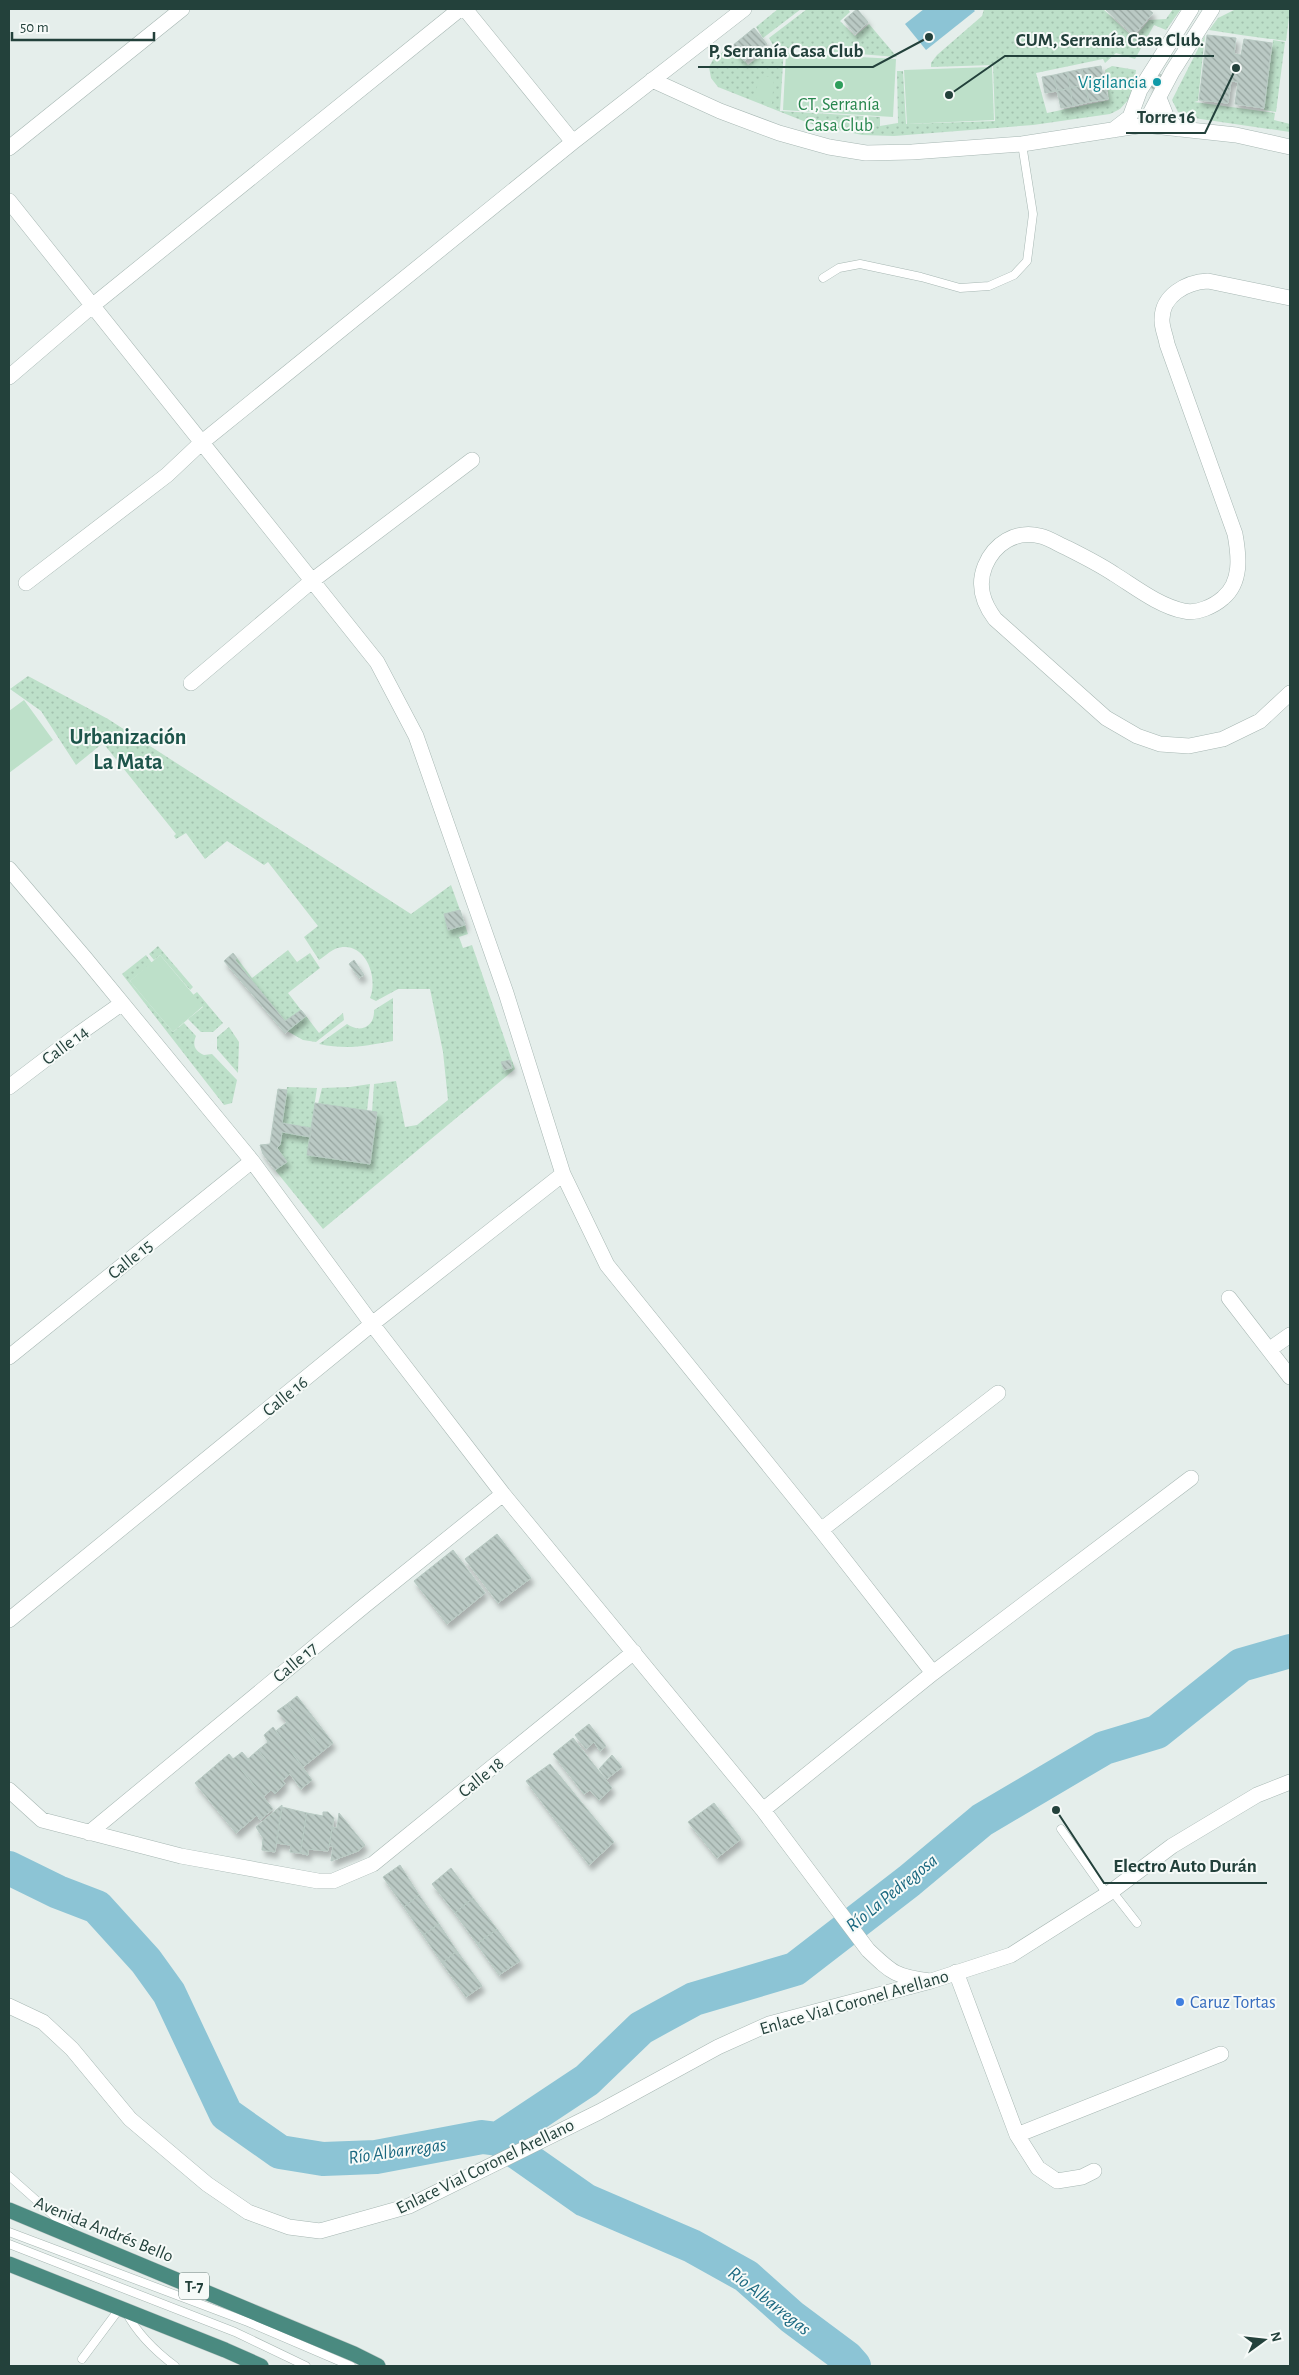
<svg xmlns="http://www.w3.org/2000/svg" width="1299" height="2375" font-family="'Alegreya Sans',sans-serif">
<defs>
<pattern id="grass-dots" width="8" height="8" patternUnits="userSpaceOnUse" patternTransform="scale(1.25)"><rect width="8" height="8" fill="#bde0c9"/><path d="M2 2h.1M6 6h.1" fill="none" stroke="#a2c1ae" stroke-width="1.8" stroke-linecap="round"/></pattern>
<pattern id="building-back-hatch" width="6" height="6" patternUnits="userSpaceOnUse" patternTransform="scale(1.25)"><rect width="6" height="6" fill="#bac9c4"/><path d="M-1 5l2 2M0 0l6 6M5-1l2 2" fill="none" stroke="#97a5a0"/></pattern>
<filter id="shadow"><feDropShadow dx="3" dy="5.5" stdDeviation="2.5" flood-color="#0004"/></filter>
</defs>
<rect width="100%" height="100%" fill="#e5eeeb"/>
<path fill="url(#grass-dots)" d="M778,9h23l-38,29 -7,-11z
M807,9h41l2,3 -10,9 15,15 14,-12 28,33 -113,-9 -4,63 100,6v9l18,-3 -1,-52h6l3,53 89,-3 -2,-56 -62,2v-4l6,-8 45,-39 2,-7h119l31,29 15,-18 17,-1 7,-10h8l-15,21 -12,-5 -19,34 -19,-6 -11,10 -2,-4 -67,14 11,40 62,-13 -4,-30 7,-4 24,4 -2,15 -5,14 -9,10 -10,5 -77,11 -139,11 -32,-1 -51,-11 -93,-37 -7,-9 -2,-11 5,-9 18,-12 16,19 25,-20 -4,-7z
M1236,9h54l-4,32 -45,-6 7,-17 -7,17 -32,-5 9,-12z
M1205,35l-7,66 -4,1 81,11 -1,7 16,4v8l-103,-15 -9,-5 -6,-12z
M1273,40l12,2 -9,70 -12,-2z
M28,676l80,43 303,195 40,-29 9,25 -16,4 4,15 17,-4 3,9 -9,3 4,11 9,-3 43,124 -192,160 -48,-59 12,-8 -10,-14 3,-3 2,-13 28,5 -2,18 61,9 8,-51 -5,-1 2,-28 22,-3 9,46 12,-2 31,-25 -5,-48 -13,-63h-32l-22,12 -6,-3c9,-22 -6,-60 -35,-49 -5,2 -11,8 -16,11l-15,-23 14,-11 -50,-64 -4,3 -37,-24 -22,18 -19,-26 -10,6 -2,-3 2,-2 -73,-91 -27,22 -35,-54 -31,-22z
M158,946l35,41 -3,3 -30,-35 -6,5 -5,-6z
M288,950l9,12 13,-9 10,15 -32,25 13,17 -16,11 -50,-61 2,-2 15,20z
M146,955l6,8 -22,18 43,51 11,-9 12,13c-4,9 -1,15 8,19l8,-1 25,26 -5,23 -8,2 -102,-131z
M197,992l26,31 -10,9h-12l-13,-13 15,-12 -10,-12z
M393,998v43c-29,5 -45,9 -74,3l28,-20c14,10 28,2 27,-14z
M343,1013l1,7 -28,22 -13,-2 -16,-9 19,-15 13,17z
M229,1027l10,15 -1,31 -21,-24v-12z
M370,1084l-3,27 -49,-7 4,-16 28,-1z
M287,1087l30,1 -6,40 -29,-5z"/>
<path fill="#bde0c9" d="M786,53l110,6 -3,58 -110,-7z
M992,67l2,53 -87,4 -3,-54z
M760,75l14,3 -2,26 -18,-6z
M24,700l29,40 -44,33v-62z
M160,955l43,51 -30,26 -43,-51z"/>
<path fill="#8cc4d5" d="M924,9h49l2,2 -49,39 -21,-26z"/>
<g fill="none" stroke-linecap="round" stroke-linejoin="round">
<path stroke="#8cc4d5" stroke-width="34" d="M9,1868l49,24 39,15 49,54 23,32 57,121 54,38 43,7 53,-2 106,-20 16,2 87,61 107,46 54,30 46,41 55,41 7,8
M498,2139l89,-59 54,-52 53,-29 101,-30 114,-88 73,-61 122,-72 53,-16 84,-67 49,-14"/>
</g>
<path fill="url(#building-back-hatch)" stroke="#b7c9c2" filter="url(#shadow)" d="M857,9l11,13 -13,12 -11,-14z
M1105,9h43l5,4 -19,22z
M754,28l13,16 -23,17 -12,-15z
M1207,35l29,3 -2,16 7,1 3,-16 28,4 -8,65 -29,-4 3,-22 -7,-1 -3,22 -29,-3z
M1101,66l7,33 -19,3 -7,-33z
M1082,69l3,16 -15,3 -3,-16z
M1067,72l3,16 -13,3 -3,-16z
M1158,73l7,4 -8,14 -7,-4z
M1054,75l3,16 -12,2 -3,-16z
M1085,85l4,17 -16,4 -3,-18z
M1070,88l3,18 -12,2 -4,-17z
M460,910l5,15 -17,5 -4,-16z
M233,953l4,5 -2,2 50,61 16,-11 5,6 -21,17 -61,-72z
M354,960l10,15 -5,3 -10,-14z
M510,1060l2,8 -8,2 -3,-8z
M278,1089l9,1 -5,33 29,5 -1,9 -28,-5 -2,13 -3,3 10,14 -12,8 -12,-16 -3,-9 10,-1z
M315,1103l62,9 -7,52 -63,-9z
M497,1534l34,44 -33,25 -33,-44z
M453,1550l32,43 -38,31 -33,-43z
M297,1696l36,47 -10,8 -36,-47z
M287,1704l36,47 -20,16 -27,-36 11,-9 -10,-11z
M589,1724l17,22 -6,5 -6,-9 -8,7 -11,-14z
M273,1727l39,53 -11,9 -11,-15 -7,6 -25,-30 10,-8 -4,-7z
M573,1738l39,50 -13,12 -9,-10 -6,4 -31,-40z
M258,1750l27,34 -10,10 -4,-4 -8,7 -30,-38 9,-7 6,7z
M229,1754l44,55 -13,11 -3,-5 -21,18 -41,-50z
M612,1755l10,12 -15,12 -8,-10z
M550,1764l64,78 -25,23 -63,-84z
M714,1803l27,36 -24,19 -29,-36z
M282,1805l-7,47 -13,-2 1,-12 -7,-11z
M282,1807l25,6 -7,40 -10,-1 1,-7 -15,-2z
M323,1812h5l6,6 -6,33 -20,-2v6l-8,-2 7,-40 16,3z
M339,1813l26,32 -7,6 -27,10 2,-15h-4l3,-19 5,1z
M400,1865l19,30 -15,12 -21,-30z
M451,1868l22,30 -18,15 -23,-29z
M419,1895l20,29 -16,11 -19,-28z
M473,1898l24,31 -20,15 -22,-31z
M439,1924l18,27 -15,12 -19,-28z
M497,1929l23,32 -21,14 -22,-31z
M457,1951l25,35 -16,11 -24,-34z"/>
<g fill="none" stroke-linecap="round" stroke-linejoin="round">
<defs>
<path id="service" d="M823,278l16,-10 21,-4 61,13 39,11 29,-2 25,-11 13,-14 6,-47 -11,-70
M1061,1829l46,65
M1112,1891l25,32
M9,2176l63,56
M9,2232l239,90 103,44
M9,2244l226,88 71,34
M126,2312c12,23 29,39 49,54
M82,2359l38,-51"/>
<path id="minor" d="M465,9l108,133
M652,80l68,31 59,22 50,14 37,6 46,-1 110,-8 122,-19 92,10 54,12
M1159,98l8,20 11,11
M1144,125l28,-53 40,-63
M1113,130l17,-13 10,-27 51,-81
M9,148l173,-139
M9,201l368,461 39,74 90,257 57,181 44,91 214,265 112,143
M1290,298l-82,-17c-21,1 -47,14 -46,40 0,7 4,16 5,23l68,190c4,22 7,48 -12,64 -9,8 -26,16 -39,13 -25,-5 -49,-24 -70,-37 -15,-10 -31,-18 -47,-26 -9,-4 -18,-10 -27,-12 -25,-6 -46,8 -55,30 -8,20 -2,37 10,53l111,99 31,18 23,8 29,2 34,-7 37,-18 30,-28
M9,377l83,-71 368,-297
M26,583l141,-108 34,-32 372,-301 171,-133
M191,683l122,-103 159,-120
M9,869l76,89 167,203 120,163 131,170 260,316 105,140c24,23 28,27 62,31
M9,1087l71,-54 41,-29
M1229,1298l61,79
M1270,1349l20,-14
M9,1357l243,-196
M821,1530l177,-137
M9,1620l363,-296 191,-150
M9,1790l33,30 139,36 137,25h15l40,-17 261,-212
M763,1810l170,-137 258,-195
M89,1833l275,-227 139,-112
M956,1972l61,163 21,33 19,13 25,-4 12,-6
M1017,2135l204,-81"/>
<path id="tertiary" d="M9,2006l34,16 29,27 58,70 77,65 41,28 41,15 31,4 89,-25 190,-94 119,-65 51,-23 162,-43 80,-26 101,-64 60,-45 85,-51 33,-13"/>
<path id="trunk" d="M9,2210l345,144 24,12
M9,2264l216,86 36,16"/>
</defs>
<use href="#service" stroke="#a7b7b3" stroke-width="9"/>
<use href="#minor" stroke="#a7b7b3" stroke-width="16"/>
<use href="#tertiary" stroke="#a7b7b3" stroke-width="16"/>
<use href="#trunk" stroke="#c1cac8" stroke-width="16"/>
<use href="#service" stroke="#fff" stroke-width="8"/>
<use href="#minor" stroke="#fff" stroke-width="15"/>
<use href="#tertiary" stroke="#fff" stroke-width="15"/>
<use href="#trunk" stroke="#4a8a80" stroke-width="15"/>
</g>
<circle fill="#0f9aa8" stroke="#f6faf8" stroke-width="2" cx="1157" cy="82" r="5"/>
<circle fill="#2e9e5b" stroke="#f6faf8" stroke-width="2" cx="839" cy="85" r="5"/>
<circle fill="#3f7fe0" stroke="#f6faf8" stroke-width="2" cx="1180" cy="2002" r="5"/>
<g text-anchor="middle" stroke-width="4" stroke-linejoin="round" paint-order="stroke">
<rect fill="#f6faf8" stroke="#627874" stroke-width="1" x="179" y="2272.5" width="30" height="27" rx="4"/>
<g font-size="16" font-weight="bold" fill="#23413b">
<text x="194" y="2292">T-7</text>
</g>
<g font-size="18" fill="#0d838f" stroke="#f6faf8" text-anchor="end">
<text x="1147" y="88">Vigilancia</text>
</g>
<g font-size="18" fill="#27864d" stroke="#f6faf8">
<text x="839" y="110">CT, Serranía<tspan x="839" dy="21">Casa Club</tspan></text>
</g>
<g font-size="18" fill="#23413b" stroke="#f6faf8">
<text transform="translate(65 1045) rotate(-37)" y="6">Calle 14</text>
<text transform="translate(130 1259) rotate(-39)" y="6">Calle 15</text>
<text transform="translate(285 1396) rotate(-39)" y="6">Calle 16</text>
<text transform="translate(295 1662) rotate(-40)" y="6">Calle 17</text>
<text transform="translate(481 1777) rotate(-39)" y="6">Calle 18</text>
<text transform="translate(854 2002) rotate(-16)" y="6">Enlace Vial Coronel Arellano</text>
<text transform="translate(485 2166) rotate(-26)" y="6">Enlace Vial Coronel Arellano</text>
<text transform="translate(104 2229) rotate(22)" y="6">Avenida Andrés Bello</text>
</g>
<g font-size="18" fill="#366cbe" stroke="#f6faf8" text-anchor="start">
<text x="1190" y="2008">Caruz Tortas</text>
</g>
<g font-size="19" font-style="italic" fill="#1a6880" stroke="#f6faf8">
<text transform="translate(891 1892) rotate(-39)" y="7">Río La Pedregosa</text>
<text transform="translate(397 2150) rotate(-8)" y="7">Río Albarregas</text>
<text transform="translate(770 2300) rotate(38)" y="7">Río Albarregas</text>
</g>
<g font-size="22" font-weight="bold" fill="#1e554b" stroke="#f6faf8">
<text x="128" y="744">Urbanización<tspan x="128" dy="25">La Mata</tspan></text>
</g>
</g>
<path fill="none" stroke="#23413b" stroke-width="2" d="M949 95L1005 56H1214M929 37L873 67H698M1236 68L1205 133H1126M1056 1810L1104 1883H1267"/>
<g fill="#23413b" stroke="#f6faf8" stroke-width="2">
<circle cx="949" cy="95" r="5"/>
<circle cx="929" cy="37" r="5"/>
<circle cx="1236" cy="68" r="5"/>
<circle cx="1056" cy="1810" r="5"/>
</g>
<g font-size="19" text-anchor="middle" font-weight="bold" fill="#23413b" stroke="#f6faf8" stroke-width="4" stroke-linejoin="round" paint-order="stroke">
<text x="1110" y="46">CUM, Serranía Casa Club.</text>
<text x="786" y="57">P, Serranía Casa Club</text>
<text x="1166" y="123">Torre 16</text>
<text x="1185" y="1872">Electro Auto Durán</text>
</g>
<rect width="1299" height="2375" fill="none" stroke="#23413b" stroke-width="20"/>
<g transform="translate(1264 2340) rotate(75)" stroke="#f6faf8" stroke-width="4" paint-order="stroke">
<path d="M0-4L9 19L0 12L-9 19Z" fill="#23413b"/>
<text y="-8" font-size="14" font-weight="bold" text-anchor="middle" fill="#23413b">N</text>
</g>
<path d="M12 32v8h142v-8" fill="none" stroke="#23413b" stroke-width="2.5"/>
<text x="20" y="32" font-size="15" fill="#23413b" stroke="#f6faf8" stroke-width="4" paint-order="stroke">50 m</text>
</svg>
